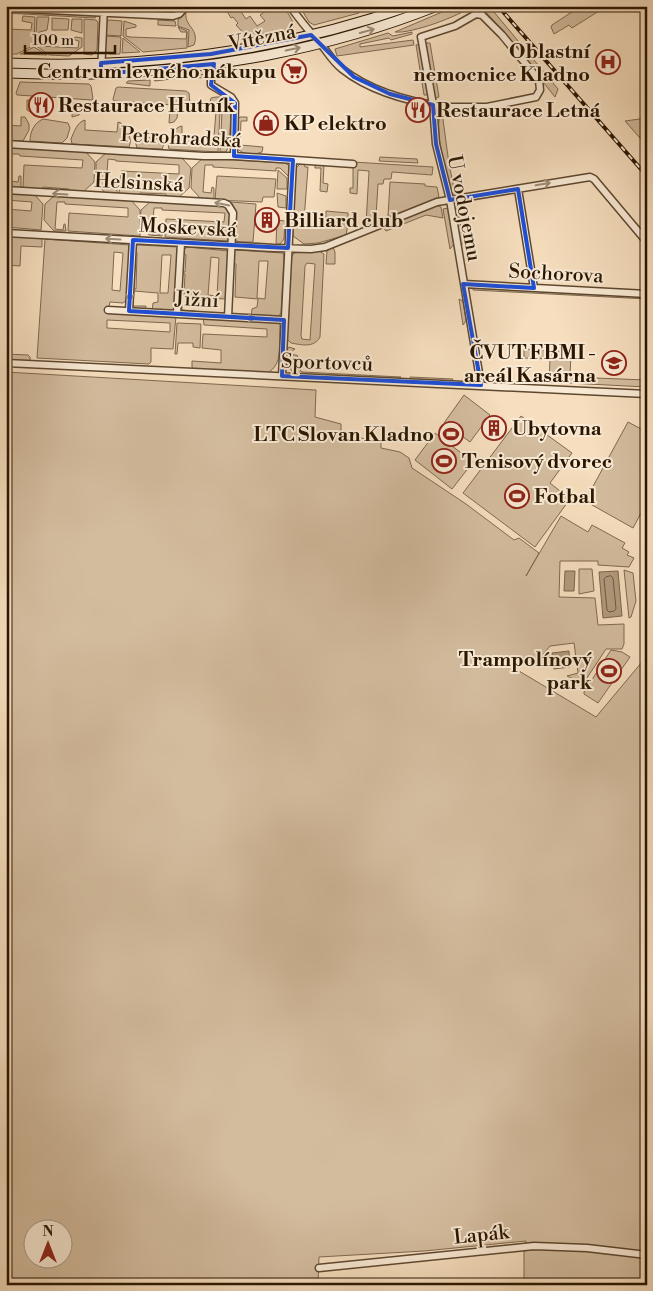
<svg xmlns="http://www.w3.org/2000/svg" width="653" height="1291" font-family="'Libre Bodoni',serif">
<rect width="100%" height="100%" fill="#f6debe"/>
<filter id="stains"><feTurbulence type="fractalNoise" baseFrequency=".004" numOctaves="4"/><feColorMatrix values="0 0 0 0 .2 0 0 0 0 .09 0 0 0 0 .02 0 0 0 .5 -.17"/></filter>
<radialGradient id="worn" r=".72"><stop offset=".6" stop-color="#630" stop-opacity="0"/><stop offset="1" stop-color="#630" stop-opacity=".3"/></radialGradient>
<path fill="#d3bc9e" stroke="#7e694f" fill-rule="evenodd" d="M112,6h70l-4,5 -3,1 -36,-2 -3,3 -22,-1z
M224,6h13l9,13 4,-3 7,10 8,-5 -5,-6 13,-9h11l10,18 -1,5 -46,8 -11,-12 2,-2 -5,-6 -2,1z
M304,6h57l-2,7 -45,12 -5,-3 -6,-10z
M456,6h16c-12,10 -61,28 -77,26z
M480,6h9l69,83 -3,8 -60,-75z
M581,6h26l-35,22 -3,-3 -15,9 -3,-7 1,-2z
M6,11l90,5 -1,2 -89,-5z
M186,13c-2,13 14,16 8,32l-6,2 1,-17 -11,-4v-6z
M23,16l12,1 -1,28 -17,9h-11v-25l25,1 1,-7 -10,-2z
M37,17h12l-2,13 -11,3z
M52,18l17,1 -1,11h-16z
M72,19h10v14l-11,-3z
M84,19l12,1 2,2 -1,28 -5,5 -8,-1z
M109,20l13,1 -1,15 -16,-1 1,-13z
M158,20l17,1 1,5 -18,-1z
M124,21l12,4v2l-10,2v7l4,1 56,2 1,-7h-6l-3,-5 9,4v17l-44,4 -20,-16z
M388,33l5,3 19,-4v2l-21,6 -2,-2 -29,6v3l53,-7 1,5 -77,11 -2,-7z
M38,35h5l2,2 -6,1v8l39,2 1,-7 -7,-2 4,-2 6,1v9l-13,9 -20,-1 -14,-10 1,-9z
M105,36l16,1 -1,17h-11l-4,-3z
M123,38l17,14 -18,1z
M307,40v2l-47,11 -1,-3z
M425,43h5l9,54 -4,1z
M420,44l8,48v3h-4l-8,-50z
M34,47l13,8 -27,-1z
M234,54v3l-52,7 -62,5v-3z
M6,66l85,2 1,1 -1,2 -85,-1z
M205,74v4l-17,-1 -33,4 -1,-1z
M150,80v6l-24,-3 2,-2z
M20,82l69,2 2,2 2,13 -1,1 -75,-5 -1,-2z
M118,87l68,4 3,2 1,11 -1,2 -75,-5 -1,-2 3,-11z
M216,97h5l-1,13 -4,-1v-2l-7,-1 2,-8z
M222,97l7,2 3,5 -1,6h-9z
M27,100h9l-1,15 -8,-5z
M73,103h8l-2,12 -7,2z
M170,109l8,1 -1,8 -3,4 -5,1z
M216,111l4,1 -2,40 -49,-3c-3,-8 5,-22 13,-23v10l32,1z
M222,112h9l-2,33 -3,7h-6z
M442,112l7,52 6,29 -2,1 -2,-2c-4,-18 -19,-66 -9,-80z
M21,117h4l4,7v6l-6,11 -17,-1v-15l15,1z
M240,117h7v4h-6l-1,24 23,2 -1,5c-8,3 -19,3 -24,-3v-30z
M647,118v28l-22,-25z
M43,119l25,4 2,5 -3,10 -5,5 -32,-2c0,-9 4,-18 13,-22z
M85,120v10l32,2 1,-10 3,1c6,6 12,16 8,24l-57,-3 -1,-5c3,-7 6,-17 14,-19z
M134,137l32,2 -4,10 -25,-1z
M8,147l77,4 10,11 -1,20 -11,10 -13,-1 -1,-2 -26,-2 -1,2 -19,-1 1,-23 58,3 1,-8 -63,-4 -1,-2h-8l-1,27 8,1 1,-6h2v12l-13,-1 -2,-1v-24l2,-2z
M107,152l74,5 10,11 -2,20 -10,9h-12l-1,-3 -26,-1 -1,2 -20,-1 2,-23 58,3v-9l-63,-4v-1l-8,-1 -2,28h9v-5h2v12l-12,-1 -9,-11v-20z
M380,157l37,2 1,4 -39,-2z
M203,158l82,5 5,3 -1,11 -9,-9h-4v3l-63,-4v-2h-8l-2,27 8,1 1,-6 2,1v11h-13l-10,-11 1,-20z
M353,162l80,5 -1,8 -40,-3 -1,7h-7l-1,5h-5l-2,32 6,1 1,3 -9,4h-8l3,-53 -11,-1 -1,24 -7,-1v-5h3z
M300,164h4l1,3h3l-4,53 -11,-1 3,-51z
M315,164l9,1 -1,18 5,1 -1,8 -7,-1 1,-23h-6z
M278,170l9,8v11h-10z
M217,176l59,3 -2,18h-11l-1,5 -47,-2z
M390,182l35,2v2l12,1 2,10 -49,20 -2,-1z
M6,192l27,1 10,11 -2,26 -35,-3v-18l25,2 1,-9 -26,-2z
M277,193l9,3v12l-8,-1z
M55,195l75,4 10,11v26l-72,-5 1,-18 59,4v-9l-63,-4v-2h-8l-2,27 8,1 1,-6h1l1,7h-12l-10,-11 1,-16z
M152,200l71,5 7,5 -1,30 -2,1 -62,-4 1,-18 58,3 1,-9 -63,-3v-2h-8l-2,27h8l1,-5 2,1 -1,5 -13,-1 -9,-10 1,-15z
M231,202l25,2 -3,38h-14l-4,-2 1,-29z
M436,205l5,2 2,11 -17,-3 -40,16 -3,-4z
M457,206l7,38h-5l-5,-37z
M448,208l6,36 -4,5 -7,-40z
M326,211l22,2v10l-22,-2z
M277,220l8,1 -1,18 -4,5h-4z
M293,221l55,3 -2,11 -28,8 -14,1 -11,-8z
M6,236l36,2v9l-21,-1 -1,20 -14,-1z
M45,239l85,6 -2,54 -5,4 -13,-1 -2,9 68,5 -3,33 -22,-1v14l-2,2 -112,-6zM114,252l9,1 -3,38 -8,-1zM107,320l63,3v9l-63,-4z
M138,245l40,2 -2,59 -2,5h-22l1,-8 5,-1v-9l-24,-2 -1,15h13l-1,5 -11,-2 -2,-2 -1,-18h5l1,-36 -3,-3 1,-4zM162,255h9l-3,38h-8z
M187,247l42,4 -2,48 -27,-1v5h-4v-6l-14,-1v14l13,1 -3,2 -10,-1 -2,-3v-15h4l1,-20h-4v-2h4l1,-17 -4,-3zM211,257l8,1 -2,38 -9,-1z
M333,247l2,5v12h-9l1,-13z
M236,250l47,3 1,3 -3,57 -4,5 -26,-1 1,-8 5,-2 1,-8 -23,-2 1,-33 -4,-2 2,-11zM259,261h9l-3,38 -8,-1z
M300,251h19l5,3 -4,83c-6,11 -18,8 -29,6l-5,-5 5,-80 3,-5zM307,263l8,1 -5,76 -8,-1 -1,-3 4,-70z
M473,288l174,8v3l-174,-9z
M459,299l4,2 3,20 -3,4z
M203,317l74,4 3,4c-1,16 4,40 -13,48l-73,-3 -2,-3v-6l29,2v-13l-19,-2 1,-14 64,3v-8l-63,-4z
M177,323l24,1 -1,24 -7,-1v-4h-15l-1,11h-2z
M289,347l6,2 -3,2 1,4h3l2,1 -3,4 8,3v2l-4,-1 -1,4 4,4 99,5 -4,2 -100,-5c-11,-6 -12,-12 -11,-23z
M524,349l47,3 -1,25 76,3v7l-97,-5 1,-23 -26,-1z
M6,354l22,1 2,2v4l-24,-1z
M6,372l310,18 -1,27 26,7v10l40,8v6l19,4 9,6 3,10 54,36 48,36 5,-2 20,15 -13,23 35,-60 27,16 4,-7 33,18 -3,5 7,4 -2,3 7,3 -5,9 -31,-2v-4h-38l-1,36 36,1 3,27 26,-1v20l-2,5h-16l-23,35 -16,-8 11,-3 -4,-30 -24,3 -15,18 -13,-7 -8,11 82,49 51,-61v629h-123v-34l2,-10 -102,10 -105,6 -1,28h-312zM32,1228h30v30h-30z
M410,377l43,2 -2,3 -40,-2z
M464,395l26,20 -20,27 -26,-19z
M521,416l51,37 -22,30 20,16 -35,48 -72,-54z
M628,422l19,10v70l-14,26 -48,-27z
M435,433l38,29 -21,27 -37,-29z
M579,569h13l2,22 -15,3z
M624,570l9,3 3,28 -5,16 -2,1z
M611,650l11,2 8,5 -32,46 -14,-9v-2z"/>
<path fill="#b19a7d" stroke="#7b654b" d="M565,571h10l-1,20h-10z
M618,571l4,45 -19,2 -4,-46z
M569,651l1,16 -16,2 -2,-16z"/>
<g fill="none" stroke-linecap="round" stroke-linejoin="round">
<path stroke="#6e583e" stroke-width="1" d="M611,576l2,2 3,31 -2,2 -5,1 -2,-2 -3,-31 2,-2z"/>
<defs>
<path id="street" d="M290,6c9,13 19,25 29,36 8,9 13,19 23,27 29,23 68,33 104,38h41l49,-10 4,-7 -1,-10 -37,-45 -20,-20 -6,-1 -21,12 -34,11 1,5 11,63 3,39 14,56 31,185
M6,8l167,8 6,-2 7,-8
M211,64v21l20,12 4,6 -1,53
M101,74l3,-68
M6,144l198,12h30l119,8
M518,189l16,99
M6,190l218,13 4,2 5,8 -5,104
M6,233l268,15 37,1 14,-2 112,-45 153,-25 4,2 53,63
M464,284l183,10
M108,310l176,10
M129,311l4,-71
M177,314l4,-71
M6,363l641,31
M282,376l11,-216
M319,1268l215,-22 53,2 60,7"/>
<path id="secondary" d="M6,63c137,6 275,-12 404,-57
M6,73c29,1 58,2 87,1 117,-3 236,-25 344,-68"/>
</defs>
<use href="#street" stroke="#5d4830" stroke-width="9"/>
<use href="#secondary" stroke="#2a1600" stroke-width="11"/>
<use href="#street" stroke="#f9ead5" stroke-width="6"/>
<use href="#secondary" stroke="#f9ead5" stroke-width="9"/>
<defs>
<path id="rail" d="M498,6l149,170"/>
</defs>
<use href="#rail" stroke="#2a1600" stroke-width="4"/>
<use href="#rail" stroke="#f9ead5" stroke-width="2" stroke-dasharray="5.5" stroke-linecap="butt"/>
</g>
<defs><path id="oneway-shaft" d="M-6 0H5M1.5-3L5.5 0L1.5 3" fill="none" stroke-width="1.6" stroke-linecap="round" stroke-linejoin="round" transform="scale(1.25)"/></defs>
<g stroke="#9c8b75">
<use href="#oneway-shaft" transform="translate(367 31) rotate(-15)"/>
<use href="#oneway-shaft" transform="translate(293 49) rotate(-12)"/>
<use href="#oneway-shaft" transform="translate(543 184) rotate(-10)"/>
<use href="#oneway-shaft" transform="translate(60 194) rotate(-177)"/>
<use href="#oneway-shaft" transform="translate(222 204) rotate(-168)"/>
<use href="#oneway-shaft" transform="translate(113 239) rotate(-177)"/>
<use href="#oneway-shaft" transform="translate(130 293) rotate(94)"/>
<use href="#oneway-shaft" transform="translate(247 318) rotate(3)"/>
</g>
<path fill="none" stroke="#1d4ed8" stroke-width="4" stroke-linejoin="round" d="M311,35l43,42 36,17 43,11 3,39 14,56 68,-11 16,99 -71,-4 18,101 -199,-9 2,-56 -155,-9 4,-71 155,8 5,-88 -59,-4 1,-53 -24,-18 3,-21 -113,10v-11l110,-9z"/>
<defs>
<symbol id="hospital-ring" viewBox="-11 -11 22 22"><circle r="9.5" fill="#f9ead5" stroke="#8f2418" stroke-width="1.5"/><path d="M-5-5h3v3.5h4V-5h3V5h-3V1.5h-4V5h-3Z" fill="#8f2418"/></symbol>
<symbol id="supermarket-ring" viewBox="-11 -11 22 22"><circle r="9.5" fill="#f9ead5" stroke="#8f2418" stroke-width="1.5"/><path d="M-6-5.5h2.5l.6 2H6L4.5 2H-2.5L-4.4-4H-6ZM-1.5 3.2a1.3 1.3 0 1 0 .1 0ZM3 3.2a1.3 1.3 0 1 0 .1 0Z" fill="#8f2418"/></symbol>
<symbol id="restaurant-ring" viewBox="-11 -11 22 22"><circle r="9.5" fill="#f9ead5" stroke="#8f2418" stroke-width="1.5"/><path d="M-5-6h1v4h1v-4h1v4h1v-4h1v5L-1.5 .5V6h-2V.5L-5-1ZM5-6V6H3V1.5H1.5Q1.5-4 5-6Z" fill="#8f2418"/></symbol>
<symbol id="shop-ring" viewBox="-11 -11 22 22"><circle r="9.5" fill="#f9ead5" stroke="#8f2418" stroke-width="1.5"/><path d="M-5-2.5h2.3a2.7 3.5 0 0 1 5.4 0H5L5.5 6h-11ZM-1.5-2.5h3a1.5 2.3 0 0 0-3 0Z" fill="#8f2418"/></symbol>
<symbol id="building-ring" viewBox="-11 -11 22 22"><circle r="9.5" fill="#f9ead5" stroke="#8f2418" stroke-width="1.5"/><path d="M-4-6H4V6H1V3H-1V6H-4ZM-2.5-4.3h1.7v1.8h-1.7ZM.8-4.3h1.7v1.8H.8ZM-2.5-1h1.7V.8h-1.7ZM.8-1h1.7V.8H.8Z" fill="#8f2418"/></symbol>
<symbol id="university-ring" viewBox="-11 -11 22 22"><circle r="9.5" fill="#f9ead5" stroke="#8f2418" stroke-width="1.5"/><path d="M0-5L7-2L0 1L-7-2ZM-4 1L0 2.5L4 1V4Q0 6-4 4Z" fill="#8f2418"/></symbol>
<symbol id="stadium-ring" viewBox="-11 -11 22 22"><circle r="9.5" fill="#f9ead5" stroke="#8f2418" stroke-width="1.5"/><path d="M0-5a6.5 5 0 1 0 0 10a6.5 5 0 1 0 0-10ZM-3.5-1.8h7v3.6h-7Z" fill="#8f2418"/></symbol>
</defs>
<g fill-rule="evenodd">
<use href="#hospital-ring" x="594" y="48" width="28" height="28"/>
<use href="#supermarket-ring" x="280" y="57" width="28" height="28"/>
<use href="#restaurant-ring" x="27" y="91" width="28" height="28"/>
<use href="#restaurant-ring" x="404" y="96" width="28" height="28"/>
<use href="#shop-ring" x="252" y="109" width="28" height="28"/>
<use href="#building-ring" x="253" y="206" width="28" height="28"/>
<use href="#university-ring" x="600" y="349" width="28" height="28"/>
<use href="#building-ring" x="480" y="414" width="28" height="28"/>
<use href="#stadium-ring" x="437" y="420" width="28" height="28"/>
<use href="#stadium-ring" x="430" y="447" width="28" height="28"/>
<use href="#stadium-ring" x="503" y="482" width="28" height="28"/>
<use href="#stadium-ring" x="595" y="657" width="28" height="28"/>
</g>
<g text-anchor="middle" stroke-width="4" stroke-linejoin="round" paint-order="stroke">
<g font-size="20" fill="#2a1600" stroke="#f9ead5">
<text transform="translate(262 37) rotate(-11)" y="7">Vítězná</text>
<text transform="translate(181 137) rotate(3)" y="7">Petrohradská</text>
<text transform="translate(139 182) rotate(3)" y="7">Helsinská</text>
<text transform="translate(465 208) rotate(79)" y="7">U vodojemu</text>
<text transform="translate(188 227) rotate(3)" y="7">Moskevská</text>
<text transform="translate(556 273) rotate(3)" y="7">Sochorova</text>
<text transform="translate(197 299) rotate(3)" y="7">Jižní</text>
<text transform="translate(327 362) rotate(2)" y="7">Sportovců</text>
<text transform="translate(481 1234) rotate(-6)" y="7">Lapák</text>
</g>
<g font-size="20" font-weight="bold" fill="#2a1600" stroke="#f9ead5" text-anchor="start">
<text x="590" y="58" text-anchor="end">Oblastní<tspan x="590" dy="23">nemocnice Kladno</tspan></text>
<text x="276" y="78" text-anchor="end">Centrum levného nákupu</text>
<text x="58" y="112">Restaurace Hutník</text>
<text x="436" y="117">Restaurace Letná</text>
<text x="284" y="130">KP elektro</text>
<text x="284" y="227">Billiard club</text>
<text x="596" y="359" text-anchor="end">ČVUT FBMI -<tspan x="596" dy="23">areál Kasárna</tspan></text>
<text x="512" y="435">Ubytovna</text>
<text x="434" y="441" text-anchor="end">LTC Slovan Kladno</text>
<text x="462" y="468">Tenisový dvorec</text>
<text x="534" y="503">Fotbal</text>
<text x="592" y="666" text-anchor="end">Trampolínový<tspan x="592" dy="23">park</tspan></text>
</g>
</g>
<rect width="653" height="1291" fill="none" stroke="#f6debe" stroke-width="25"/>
<rect x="8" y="8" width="638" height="1276" fill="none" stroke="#2a1600" stroke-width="2.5"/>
<rect x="12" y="12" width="628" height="1266" fill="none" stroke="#2a1600"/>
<g transform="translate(48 1244)"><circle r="24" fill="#f9ead5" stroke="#a69580"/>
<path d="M0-4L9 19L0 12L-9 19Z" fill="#8f2418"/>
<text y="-8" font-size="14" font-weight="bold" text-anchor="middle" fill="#2a1600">N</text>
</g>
<path d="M25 45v8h90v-8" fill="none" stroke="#2a1600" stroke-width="2.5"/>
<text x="32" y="45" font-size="15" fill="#2a1600" stroke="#f9ead5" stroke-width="4" paint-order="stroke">100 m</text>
<rect width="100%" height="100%" filter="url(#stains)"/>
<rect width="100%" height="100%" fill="url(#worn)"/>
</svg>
